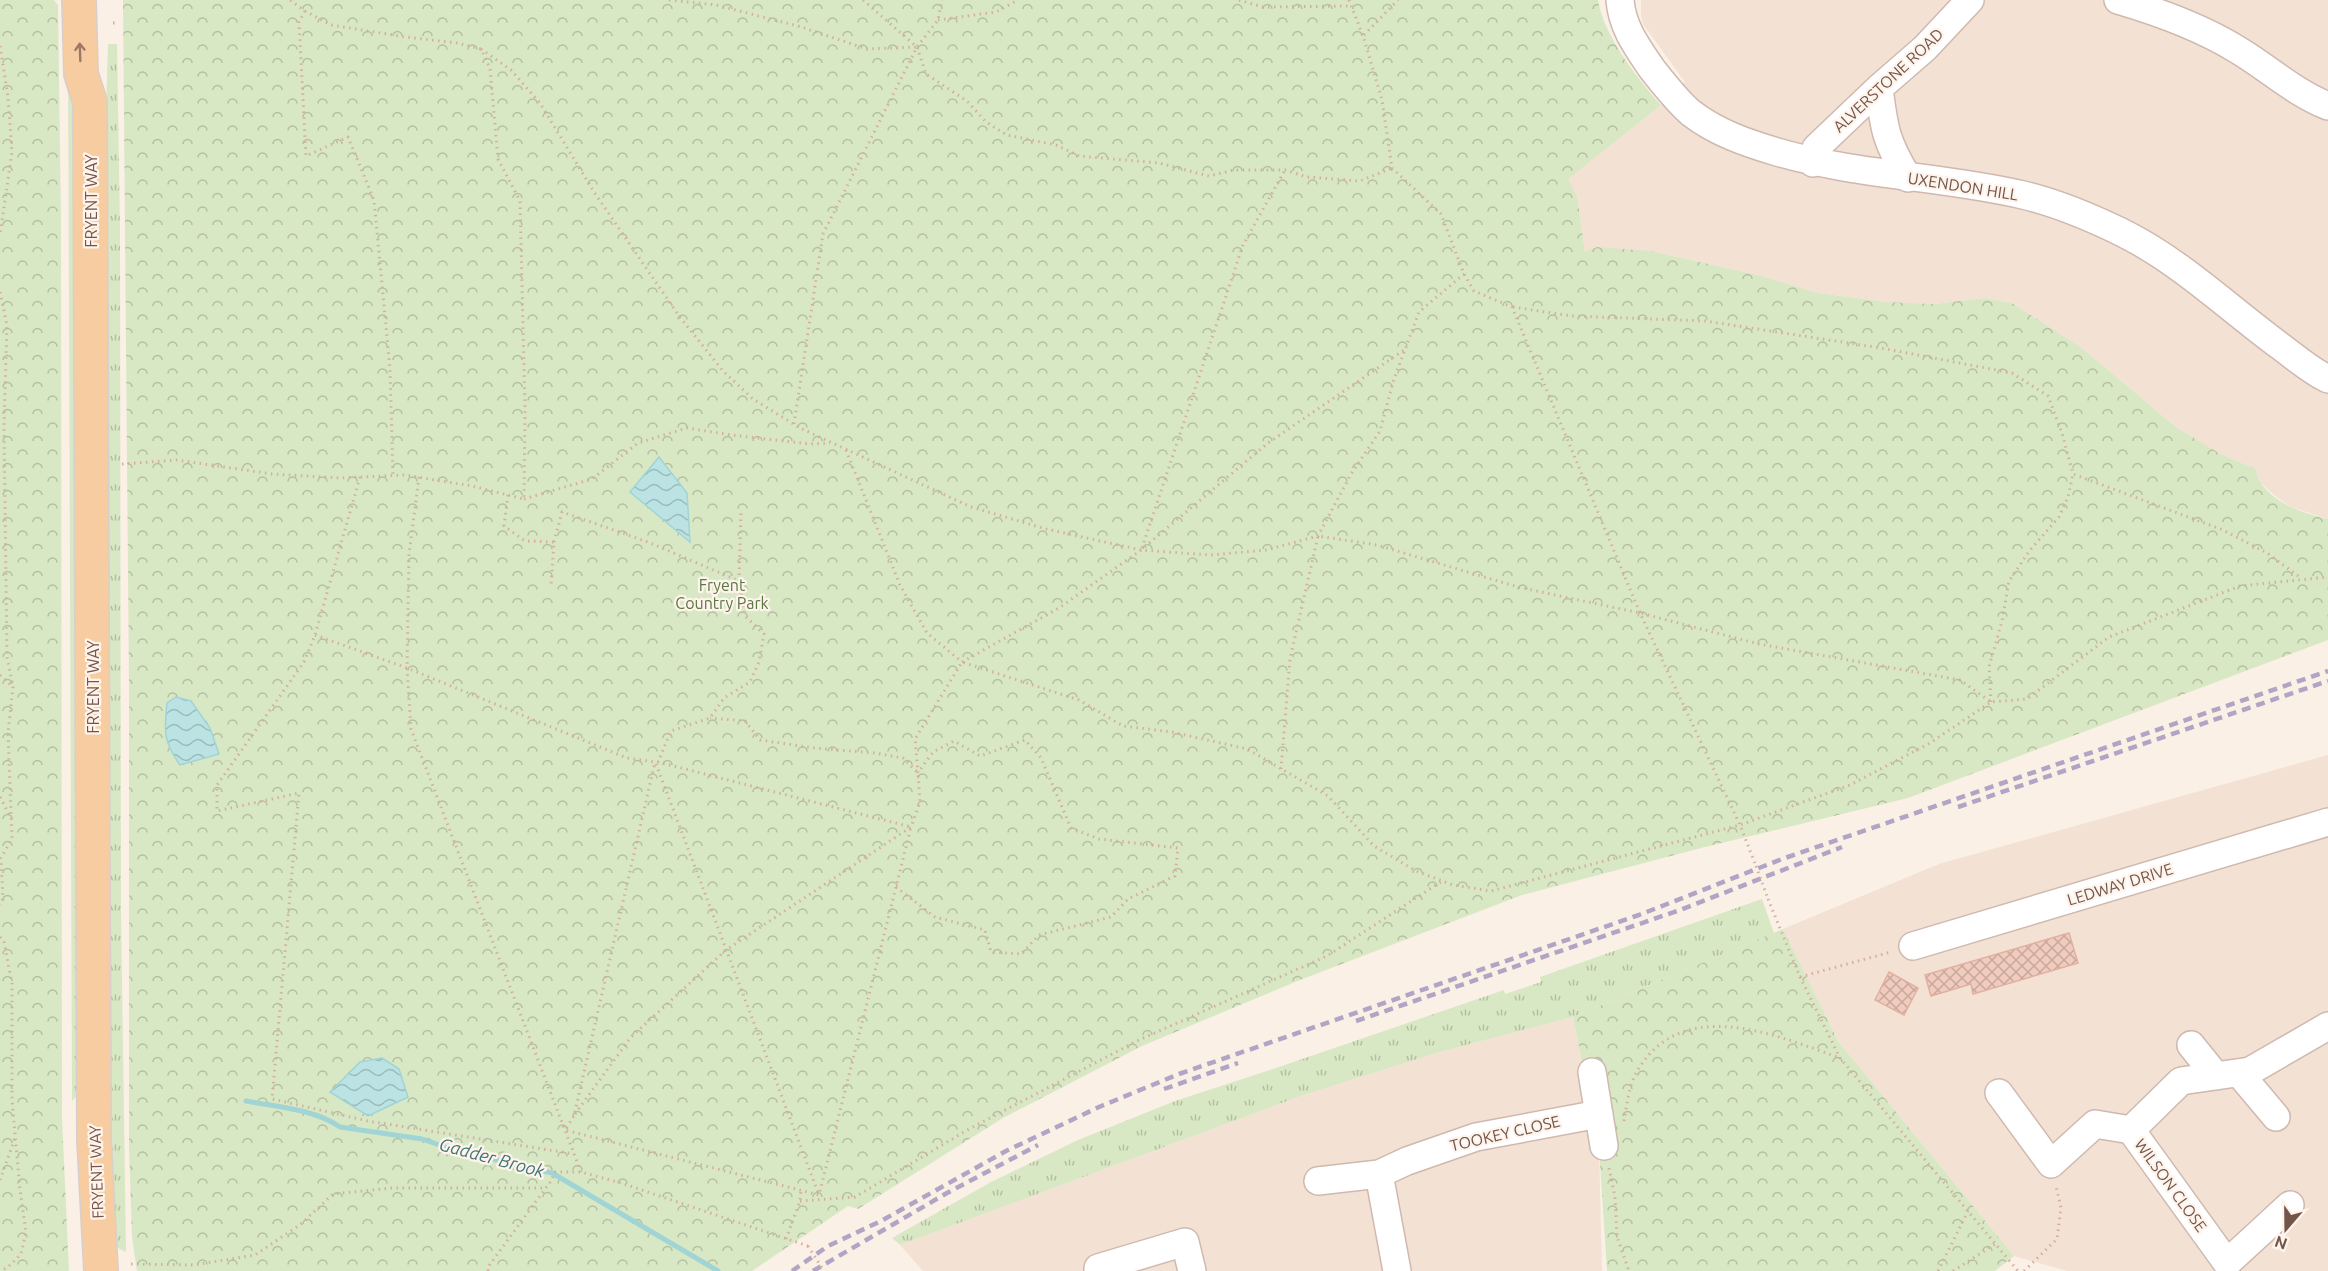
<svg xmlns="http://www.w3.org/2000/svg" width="2328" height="1271" font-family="Ubuntu,sans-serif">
<defs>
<pattern id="grass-tufts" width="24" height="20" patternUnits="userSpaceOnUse" patternTransform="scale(1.5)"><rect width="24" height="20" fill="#d8e8c4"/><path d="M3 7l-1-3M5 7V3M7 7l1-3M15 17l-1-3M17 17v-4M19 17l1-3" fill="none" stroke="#b4bfa1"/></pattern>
<pattern id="park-crowns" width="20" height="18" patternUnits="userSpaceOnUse" patternTransform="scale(1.5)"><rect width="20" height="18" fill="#d8e8c4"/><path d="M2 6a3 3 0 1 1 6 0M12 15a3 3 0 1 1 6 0" fill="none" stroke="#b4bfa1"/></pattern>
<pattern id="water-waves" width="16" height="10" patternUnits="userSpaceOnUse" patternTransform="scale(1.5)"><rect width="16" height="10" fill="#bbe3e4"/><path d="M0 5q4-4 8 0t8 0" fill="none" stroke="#9cbbbb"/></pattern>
<pattern id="building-cross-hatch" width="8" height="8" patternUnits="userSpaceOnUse" patternTransform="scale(1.5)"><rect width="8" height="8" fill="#f0cbbe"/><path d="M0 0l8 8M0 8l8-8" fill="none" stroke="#c7a89c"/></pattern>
</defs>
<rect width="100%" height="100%" fill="#fbf0e5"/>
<path fill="#f3e1d4" d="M1641,0h687v519l-37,-12 -17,-12 -14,-13 -4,-13 -37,-16 -43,-26 -94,-79 -70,-45 -27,-5 -51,6 -46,-2 -70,-9 -56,-17 -111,-25 -66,1 -8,-56 -10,-17 94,-74 24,-23 -42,-58 -2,-8z
M2328,755v516h-261l-53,-15 -176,-215 -55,-112 156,-65z
M1573,1017l26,131 3,123h-679l-23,-26 401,-149 135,-43z"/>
<path fill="url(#grass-tufts)" d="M108,44h9l3,185 1,683 5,340 -8,-4 -4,-6 -5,-84 -5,-986z
M78,52l5,1037 -11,12 -4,-1047z
M1762,899l12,34 -201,84 -137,36 -135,43 -401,149 -8,-7 99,-56 87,-42 97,-39 95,-31 234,-80 1,4 36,-12 -1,-5z"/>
<path fill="url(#park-crowns)" d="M0,0h54l4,5 3,215 1,899 7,152h-69z
M123,0h1475c6,36 39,78 63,105l-93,74 9,17 8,56 12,-5 54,4 111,25 56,17 70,9 46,2 51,-6 27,5 70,45 94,79 43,26 37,16c1,4 2,10 5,14 14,21 44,31 67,36v121l-420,158 -203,49 -183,48 -222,85 -158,66 -139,72 -145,91 -10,-3 -96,65h-615l-5,-34 -3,-89v-460z
M1783,929l55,112 176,215 -19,15h-388l-8,-123 -26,-131z"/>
<path fill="url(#water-waves)" stroke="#a1d4d5" stroke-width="1.5" d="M659,457l28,36 3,49 -60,-50z
M176,697l15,4 19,27 9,26 -39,11c-17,-24 -16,-33 -13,-62z
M382,1058l17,11 9,28 -40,19 -38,-24 30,-30z"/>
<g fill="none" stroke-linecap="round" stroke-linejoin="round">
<path stroke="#a1d4d5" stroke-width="5" d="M246,1101c31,6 68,8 94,26l82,12 32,11 98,23 166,98"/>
</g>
<path fill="url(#building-cross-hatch)" stroke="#e2b09f" stroke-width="1.5" d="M2069,933l9,30 -105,31 -2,-10 -40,12 -6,-21z
M1889,972l29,16 -14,27 -29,-15z"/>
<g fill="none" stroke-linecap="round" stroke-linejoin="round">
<defs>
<path id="minor" d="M1620,0c2,27 17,47 32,69 11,14 25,32 39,44 26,20 56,30 86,39 83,24 165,24 246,43 34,8 67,22 98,37 59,29 106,75 159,114 15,11 31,25 48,33
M2118,0c41,12 83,27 120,50 30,18 57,43 90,56
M1879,88c5,41 7,54 29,90
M1813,163l3,-15 63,-60 46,-40 45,-48
M1913,946l415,-124
M2191,1045l25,31
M1592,1072l12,74
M2239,1073l37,44
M1999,1093l52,71 44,-40 36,6 96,133 63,-58
M2131,1130l50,-49 69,-10 78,-45
M1379,1174l18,97
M1318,1181l61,-7 28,-13 69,-24 123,-23
M1098,1271v-3l87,-26 7,29"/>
<path id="major" d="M79,0l2,74 9,28 4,1038 7,131"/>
</defs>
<use href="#minor" stroke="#cfb9af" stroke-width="30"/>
<use href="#major" stroke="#d8cfcd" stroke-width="36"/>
<path stroke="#d4afa1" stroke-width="3" stroke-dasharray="1.5 4.5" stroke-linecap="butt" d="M669,0l47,5 82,21 69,23 50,-2
M863,0l54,47 9,27 41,27 19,21 21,13 49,10 23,11 80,7 50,13 25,-6h51l22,7 53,4 32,-13
M1239,0l24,7 88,-1
M1349,0l14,36 19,64 10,68 49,46 23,60 10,17 38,16 128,306 100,212 16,41
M305,11l-6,11 7,134 42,-19 26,63 16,169 3,107
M938,20l58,-8 22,-12
M113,23h6
M1364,35l34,-35
M0,46l8,51 4,55 -12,83
M481,49l30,21 29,33 54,89 85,124 44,55 30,28 47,29 171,79 75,22 95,21 70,5 55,-5 52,-14 33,-62 29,-43 14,-52 25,-67 45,-38
M0,292l7,33 -3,101 3,231 6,30 -5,46 4,106 -11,19 2,41 -3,6
M1513,307l59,9 133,5 176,27 131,25 36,23 14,37 11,41 150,56 44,23 34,25
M794,424l29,-190 94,-187 21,-27 4,-20
M846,450l54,135 27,48 35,29 97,-54 82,-58 127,-107 136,-93
M122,464l55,-4 95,14 68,4 65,-3 67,11 52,13 1,-91 -5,-207 -22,-42 -8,-91 -9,-19 -24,-6 -51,-6 -75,-12 -26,-14 -15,-11
M360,477l-45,158 -11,27 -87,123v26l82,-18 -27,306 96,22 206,33
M419,477l-10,77 -2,114 4,61 170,443
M508,495l-4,31 21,15 29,1 -3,44
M524,499l68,-20 46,-36 49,-15 44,7 79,9 20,-1
M554,542l8,-30 86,30 91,39 6,35 19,18 -5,28 -9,20 -26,16 -14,20 -39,13 -13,31
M1142,548l101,-303 42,-75
M739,581l2,-69
M315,635l92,33 220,90 28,4h3l253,65 -92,368 -254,-65 9,-14 81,-354
M0,675l12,11
M1991,702l-2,-35 13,-46 7,-40 21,-31 29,-33 9,-20 5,-23
M656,764l163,431
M1281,769l9,-110 28,-123 59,9 141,42 122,26 119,31 201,36 31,22
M918,773l-3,-34 47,-77 117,38 44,26 49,6 75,17 81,47 46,50 42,25 37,14 38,6 249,-66 110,-40 80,-42 61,-41 36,-3 82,-62 131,-51 88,-9
M0,797l10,19
M896,887l39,30 50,13 6,22 30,2 18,-19 72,-18 17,-18 47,-23 3,-28 -79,-9 -28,-11 -30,-70 -16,-18 -45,16 -26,-15 -21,11 -14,19
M1768,899l32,78 40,81 178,213
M0,937l4,5 8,42v116l8,90 6,42 -5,22 -13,13 -7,4
M1800,977l91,-25
M575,1114l56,-77 95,-87 185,-123 9,-25 -2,-29 -15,-15 -28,-5 -61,-5 -54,-8 -15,-19 -35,-3
M1624,1121c3,-17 5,-38 15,-53 46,-73 139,-32 201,-10
M1609,1168l6,29 2,40 12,34
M0,1180l15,-42
M800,1201l55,-4 114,-68 170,-89 188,-84 115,-75
M786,1239l14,-38 1,-11
M131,1264l63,1 61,-10 46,-31 32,-30 59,-6h154
M488,1271v-4l63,-86 4,-9h26l40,11 187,63
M1938,1271l30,-60
M1953,1271l42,-27
M2024,1271l33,-32 4,-31 -5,-22"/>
<use href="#minor" stroke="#fff" stroke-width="27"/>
<use href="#major" stroke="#f7cca1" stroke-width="33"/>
<path stroke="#b1a4c4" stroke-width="4.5" stroke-dasharray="9 6" stroke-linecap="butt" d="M1958,807l370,-126
M1356,1021l324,-111 162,-63
M1164,1089l74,-26
M792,1271l36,-25 53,-25 125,-70 93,-44 80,-33 460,-159 143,-56 546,-188
M813,1271l134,-78 91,-48"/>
<path stroke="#d4afa1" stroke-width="3" stroke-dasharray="1.5 4.5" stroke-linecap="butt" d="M1756,866l12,33
M808,1246l16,25"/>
</g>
<defs><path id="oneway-shaft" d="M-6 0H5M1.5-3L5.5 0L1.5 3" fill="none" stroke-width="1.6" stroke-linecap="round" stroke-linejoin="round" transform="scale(1.5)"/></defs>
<use stroke="#9b7965" href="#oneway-shaft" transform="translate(80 52) rotate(-92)"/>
<g text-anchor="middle" stroke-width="4.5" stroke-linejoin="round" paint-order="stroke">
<g font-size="16" fill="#73554b" stroke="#fef4eb">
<text transform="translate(1888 80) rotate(-43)" y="6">ALVERSTONE ROAD</text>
<text transform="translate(1963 186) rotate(9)" y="6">UXENDON HILL</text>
<text transform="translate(91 201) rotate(-90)" y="6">FRYENT WAY</text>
<text transform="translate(93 687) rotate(-90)" y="6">FRYENT WAY</text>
<text transform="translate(2120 884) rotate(-17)" y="6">LEDWAY DRIVE</text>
<text transform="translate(1505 1133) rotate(-13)" y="6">TOOKEY CLOSE</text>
<text transform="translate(96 1172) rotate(-92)" y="6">FRYENT WAY</text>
<text transform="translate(2171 1185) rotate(54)" y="6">WILSON CLOSE</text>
</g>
<g font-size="16" fill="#5a7843" stroke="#fef4eb">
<text x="722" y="591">Fryent<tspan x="722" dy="18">Country Park</tspan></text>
</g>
<g font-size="18" font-style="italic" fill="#407678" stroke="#fef4eb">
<text transform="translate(492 1158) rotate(15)" y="6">Gadder Brook</text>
</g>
</g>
<g transform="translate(2286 1229) rotate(200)" stroke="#fef4eb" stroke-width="4.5" paint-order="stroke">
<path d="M0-4.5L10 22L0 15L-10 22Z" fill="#73554b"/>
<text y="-9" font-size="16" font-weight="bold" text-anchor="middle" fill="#73554b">N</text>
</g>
</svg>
